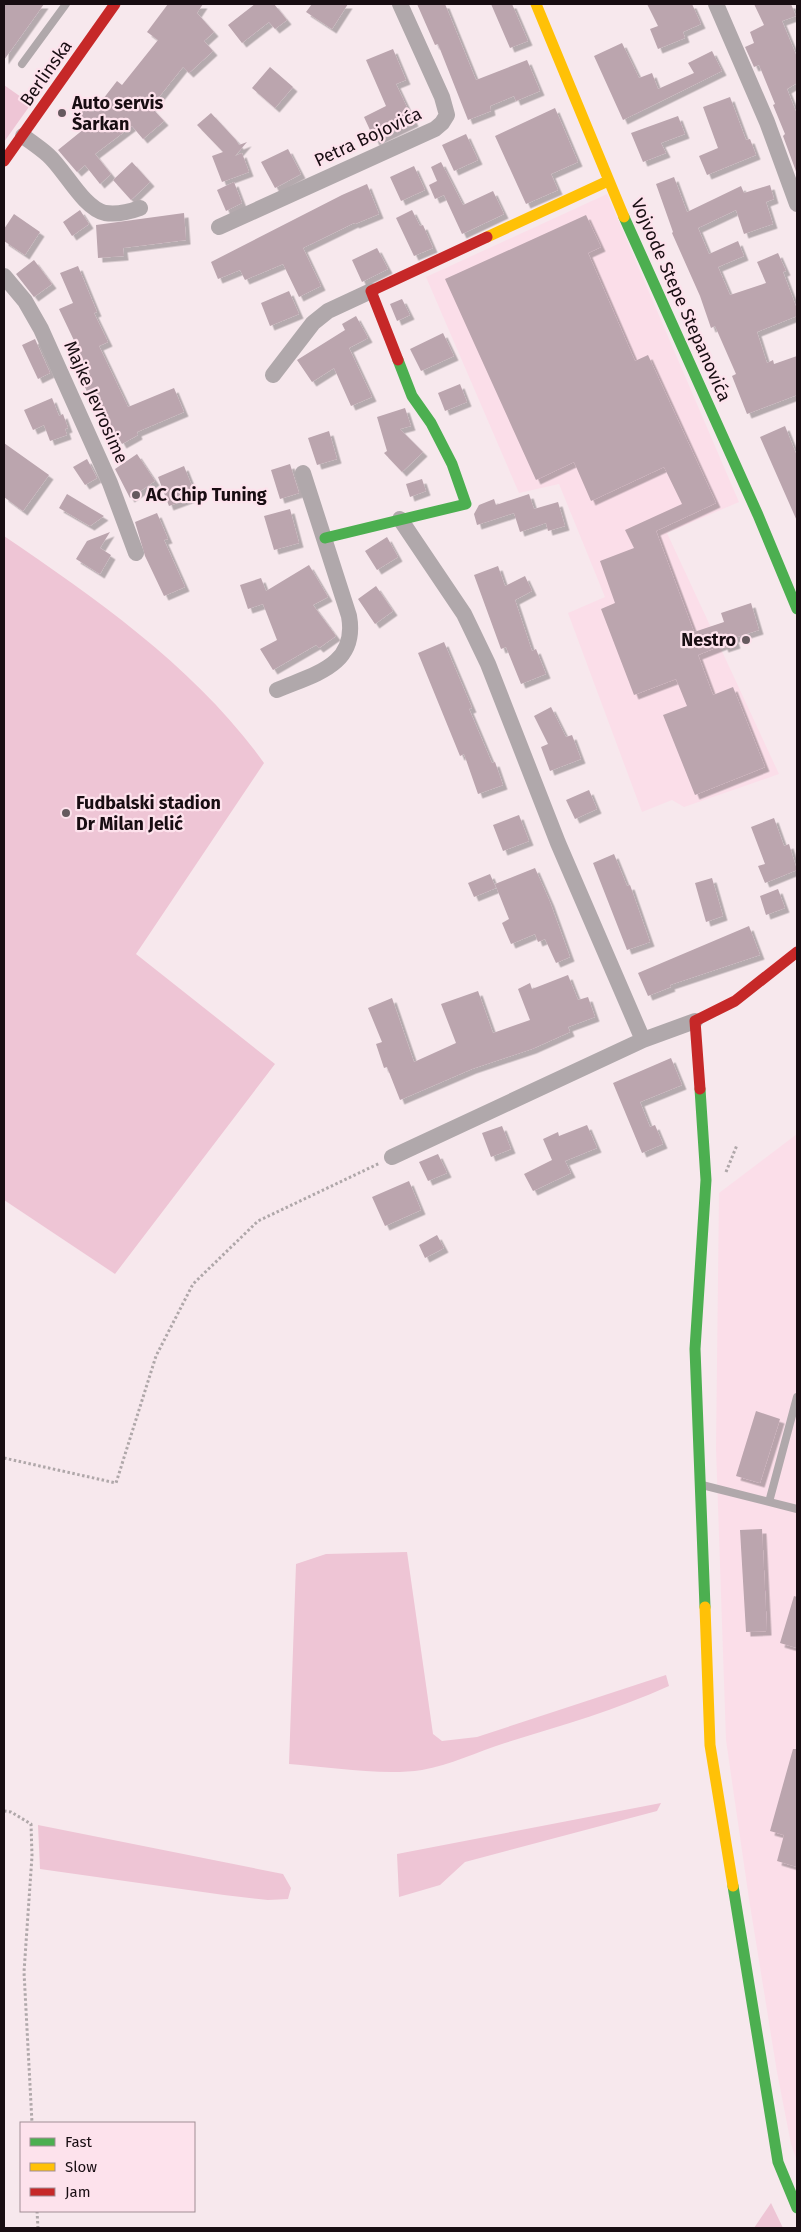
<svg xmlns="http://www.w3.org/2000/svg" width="801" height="2232" font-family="'Fira Sans',sans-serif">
<defs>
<filter id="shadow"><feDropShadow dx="4.5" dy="4.5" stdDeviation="0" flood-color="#0004"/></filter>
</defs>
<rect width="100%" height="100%" fill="#f7e8ed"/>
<path fill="#fbdee9" d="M607,194l132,308 -72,31 112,241 -95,33 -12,-7 -30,12 -74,-199 37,-16 -46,-113 -40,9 -93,-216z
M797,1134v1027l-6,-17 -14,-72 -28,-173 -23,-159 -10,-292 3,-255z"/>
<path fill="#eec5d5" d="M4,85l27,19 -27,38z
M4,536c94,64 193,133 260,227l-128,191 139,110 -160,210 -111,-74z
M407,1552l26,182 9,7 35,-4 189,-62 3,11c-53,24 -109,40 -164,57 -28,9 -55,22 -83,27 -39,6 -93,-3 -133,-6l7,-200 30,-10z
M661,1803l-4,8 -192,51 -25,23 -41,12 -2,-43z
M38,1825l245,49 8,14 -3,11 -20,1 -44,-5 -184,-26z
M771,2203l12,25h-29z"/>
<path fill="#bba5ae" filter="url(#shadow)" d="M4,4h40l-40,56z
M168,4h35l-6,9 17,19 -10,9 9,10 -24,22 -6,-6 -32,40 13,14 -21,18 -11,-13 -37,28 16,20 -11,10 -15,-19 -8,7 -19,-22 26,-21 -9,-12 14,-11 4,6 24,-31 5,4 36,-45 -11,-8z
M255,4h19l13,16 -12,9 -6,-7 -27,21 -14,-18z
M312,4h36l-16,25 -26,-17z
M417,4h28l31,76 51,-20 13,31 -24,10 -2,-5 -24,10 1,5 -23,9 -30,-76 -3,1z
M491,4h21l16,37 -18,7z
M647,4h45l9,20 -18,8 2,6 -27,11 -8,-20 8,-3z
M754,4h37l5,12 -14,5 15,36v26l-10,6 10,25v60l-14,-38 2,-2 -12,-29 2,-1 -16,-39 -5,2 -9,-20 9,-4 -4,-11 14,-7z
M622,43l17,35 13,-5 6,16 36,-16 -6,-10 24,-12 10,20 -24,12 -3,-7 3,7 -75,37 -29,-64z
M393,49l13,31 -10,4 18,38 -39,19 -11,-24 22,-11 -20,-46z
M270,67l23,20 -18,21 -23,-20z
M730,97l16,43 4,-1 6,16 -49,20 -8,-19 19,-8 -15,-41z
M555,108l23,54 -27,12 7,16 -32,14 -31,-68z
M211,113l25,27 3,5 8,-3 -12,14 7,-3 7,19 -27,10 -10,-26 11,-4 -26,-27z
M678,116l7,18 -24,9 5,10 -23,9 -12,-29z
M466,134l12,26 -24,11 -12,-26z
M288,149l13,25 -26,14 -14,-26z
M132,162l18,20 -19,18 -18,-20z
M441,162l22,43 30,-14 11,23 -42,20 -18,-39 -9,4 -6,-14 8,-4 -6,-14z
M414,166l11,24 -24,11 -11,-24z
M674,177l13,35 54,-26 3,7 26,-8 4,14 -8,3 7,22 -29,10 -8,-24 -38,18 11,26 29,-13 6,15 -26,11 12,28 36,-12 -9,-21 21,-9 8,18 -3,1 14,37v7l-40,16 10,31 6,-3 1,4 23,-8v39l-50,19 -15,-38 4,-2 -21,-48 -4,2 -11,-32 -28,-63 1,-1 -17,-48z
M234,182l8,21 -16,8 -9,-21z
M367,184l12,30 -24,10 -1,-1 -51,25 18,38 -22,11 -16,-33 -38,16 -5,-10 -22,9 -7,-17 131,-67z
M80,210l9,14 -17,12 -9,-14z
M412,210l8,16 3,-1 10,23 -19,8 -18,-38z
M184,213l2,27 -63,8 1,8 -26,2 -2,-33z
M14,214l26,18 -15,23 -21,-14v-12z
M586,215l15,32 -13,6 47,108 13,-6 68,148 -60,28 38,101 30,-10 -3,-9 30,-10 8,27 -25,8 2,6 -12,4 -1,-3 -25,10 15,40 20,-8 32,80 -70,28 -32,-80 24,-9 -11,-27 -42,16 -33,-86 14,-6 -15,-42 34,-13 -9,-18 57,-26 -18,-37 -73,34 -17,-39 -38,18 -91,-201z
M377,248l11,21 -26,13 -10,-22z
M34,260l18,24 -18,13 -18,-23z
M78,266l19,46 -3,1 14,29 -9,4 29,61 46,-19 10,24 -47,20 1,3 -16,9 -13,-23 -2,1 -10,-16 -3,1 -14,-31 9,-4 -30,-63 14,-6 -13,-30z
M289,291l10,23 -29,12 -9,-23z
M402,299l8,16 -13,6 -7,-17z
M356,316l12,22 -19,10 23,49 -21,9 -17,-38 -22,14 -15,-22 48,-30 -3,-6z
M443,333l11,23 -33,15 -11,-22z
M35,339l15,34 -12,6 -16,-34z
M460,384l7,18 -22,9 -7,-18z
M52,398l7,18 4,-2 5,14 -3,1 2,6 -17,6 -6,-16 -11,5 -9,-20z
M405,408l6,18 -11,3 23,23 -21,20 -18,-19 3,-2 -10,-34z
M785,426l12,30v65l-37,-84z
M329,431l8,28 -20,6 -9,-27z
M4,443l45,32 -26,36 -19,-14z
M137,454l18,27 -25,17 -15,-29z
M87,459l10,19 -12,7 -12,-18z
M290,464l9,29 -19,6 -9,-29z
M184,466l12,30 -27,10 -11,-29z
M422,479l4,12 -16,6 -4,-13z
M67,494l25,15 12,7 -14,10 -31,-18z
M529,494l5,15 24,-7 7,24 -17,5 -2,-8 -26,9 -6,-19 -37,12 -3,-11 5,-9 15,-6 2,6z
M290,509l9,34 -25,7 -10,-34z
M157,513l11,26 -4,1 21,47 -21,9 -19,-40 -10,-34z
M110,532l-10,16 11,7 -11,19 -24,-15 11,-18z
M387,537l11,20 -21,13 -12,-19z
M309,565l19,32 -15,8 23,31 -17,12 -3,-3 -43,25 -13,-21 17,-9 -14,-36 -15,5 -8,-24 21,-7 5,13z
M498,566l7,20 20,-10 7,15 -17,9 17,51 4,-2 10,25 -25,10 -15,-37 -5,2 -27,-74z
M376,586l17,25 -18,13 -17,-25z
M444,642l28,66 -3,1 23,54 3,-1 8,23 -25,9 -14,-40 -4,2 -42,-103z
M551,707l15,30 6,-2 9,24 -31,12 -9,-24 7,-3 -14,-28z
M589,790l8,19 -22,10 -9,-19z
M519,815l10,26 -26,10 -10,-26z
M774,818l10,28 5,-2 8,26 -32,13 -7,-17 7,-2 -14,-37z
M614,854l13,32 3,-1 20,57 -23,8 -34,-87z
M535,868l15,34 20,55 -14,6 -11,-24 -7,3 -3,-8 -24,10 -9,-21 7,-4 -14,-35z
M490,874l6,14 -22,9 -6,-14z
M712,878l11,38 -17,6 -11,-39z
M778,889l7,19 -19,7 -6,-19z
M749,926l11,29 -90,30 1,2 -23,9 -10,-23z
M568,975l10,25 10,-3 7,20 -27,10 2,5 -38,17 -60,20 -72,31 -13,-33 -3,1 -8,-24 6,-2 -14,-34 24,-10 22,64 42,-19 -15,-39 37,-13 15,42 37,-13 -12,-31 12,-6 2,6z
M671,1058l11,27 -42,17 10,25 5,-2 8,19 -21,9 -29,-70z
M587,1125l10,23 -32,13 6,12 -38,18 -9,-17 28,-14 -9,-21 15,-7 1,4z
M502,1126l9,23 -20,8 -9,-24z
M438,1154l9,19 -19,8 -9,-19z
M409,1181l12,29 -36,16 -13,-29z
M437,1235l7,13 -19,10 -6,-13z
M756,1411l24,8 -20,64 -24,-7z
M762,1529l5,102 -21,1 -6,-102z
M794,1596l3,1v51l-17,-5z
M793,1749h4v118l-20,-6 7,-26 -14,-4z"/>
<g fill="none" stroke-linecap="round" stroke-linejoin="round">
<path stroke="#afa7a9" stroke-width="3" stroke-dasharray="2.5 2.5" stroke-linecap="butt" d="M726,1172l11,-27
M4,1458l112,25 40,-127 37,-72 65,-63 122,-58
M4,1811l7,1 20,12 1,32 -8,116 8,151
M37,2211l1,17"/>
<path stroke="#b0a8ab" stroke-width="8" d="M22,64l44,-60
M702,1485l95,24
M769,1502l28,-105"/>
<path stroke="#b0a8ab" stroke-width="16" d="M716,4l51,118 30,82
M23,136c8,6 17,12 25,19 17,15 35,53 57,58 12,2 24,-1 35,-5
M219,227l216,-98 7,-6 5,-8 -5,-18 -42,-93
M4,276l21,25 16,28 69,154 26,70
M273,375l40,-52 15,-12 43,-20
M400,519l64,95 24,50 70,179 85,197
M277,690c37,-16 81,-24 72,-74l-46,-143
M392,1157l251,-117 52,-19"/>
<path stroke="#4caf50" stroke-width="11" d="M624,217l134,298 39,94
M325,538l141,-34 -14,-40 -21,-41 -19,-27 -14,-36
M700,1089l6,91 -11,169 10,258
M733,1886l45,276 19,46"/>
<path stroke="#ffc107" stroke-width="11" d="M536,4l88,213
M487,237l121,-56
M705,1607l5,138 23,141"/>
<path stroke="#c62828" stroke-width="11" d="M4,161l111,-157
M398,360l-27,-69 116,-54
M700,1089l-5,-68 40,-20 62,-49"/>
</g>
<g fill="#665a5f" stroke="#fde2ec" stroke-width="2">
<circle cx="62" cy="113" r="5"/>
<circle cx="136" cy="495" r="5"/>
<circle cx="746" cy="640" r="5"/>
<circle cx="66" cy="813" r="5"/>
</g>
<g text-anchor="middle" stroke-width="4.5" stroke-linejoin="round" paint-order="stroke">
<g font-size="18" fill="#180d12" stroke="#fde2ec">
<text transform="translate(46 73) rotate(-55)" y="6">Berlinska</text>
<text transform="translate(368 137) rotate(-25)" y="6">Petra Bojovića</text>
<text transform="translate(681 300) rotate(66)" y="6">Vojvode Stepe Stepanovića</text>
<text transform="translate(96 402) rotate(66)" y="6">Majke Jevrosime</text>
</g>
<g font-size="18" font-weight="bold" fill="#180d12" stroke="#fde2ec" text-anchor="start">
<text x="72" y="109">Auto servis<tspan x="72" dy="21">Šarkan</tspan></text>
<text x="146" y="501">AC Chip Tuning</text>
<text x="736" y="646" text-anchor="end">Nestro</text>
<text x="76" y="809">Fudbalski stadion<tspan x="76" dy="21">Dr Milan Jelić</tspan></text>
</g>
</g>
<rect width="801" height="2232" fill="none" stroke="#180d12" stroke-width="10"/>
<rect x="20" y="2122" width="175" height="90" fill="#fde2ec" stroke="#a18d95"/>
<rect x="30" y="2138" width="25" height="8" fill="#4caf50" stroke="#a18d95"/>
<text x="65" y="2147" font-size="15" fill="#180d12">Fast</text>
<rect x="30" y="2163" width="25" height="8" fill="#ffc107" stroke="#a18d95"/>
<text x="65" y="2172" font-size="15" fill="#180d12">Slow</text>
<rect x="30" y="2188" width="25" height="8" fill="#c62828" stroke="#a18d95"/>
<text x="65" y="2197" font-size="15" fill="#180d12">Jam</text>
</svg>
